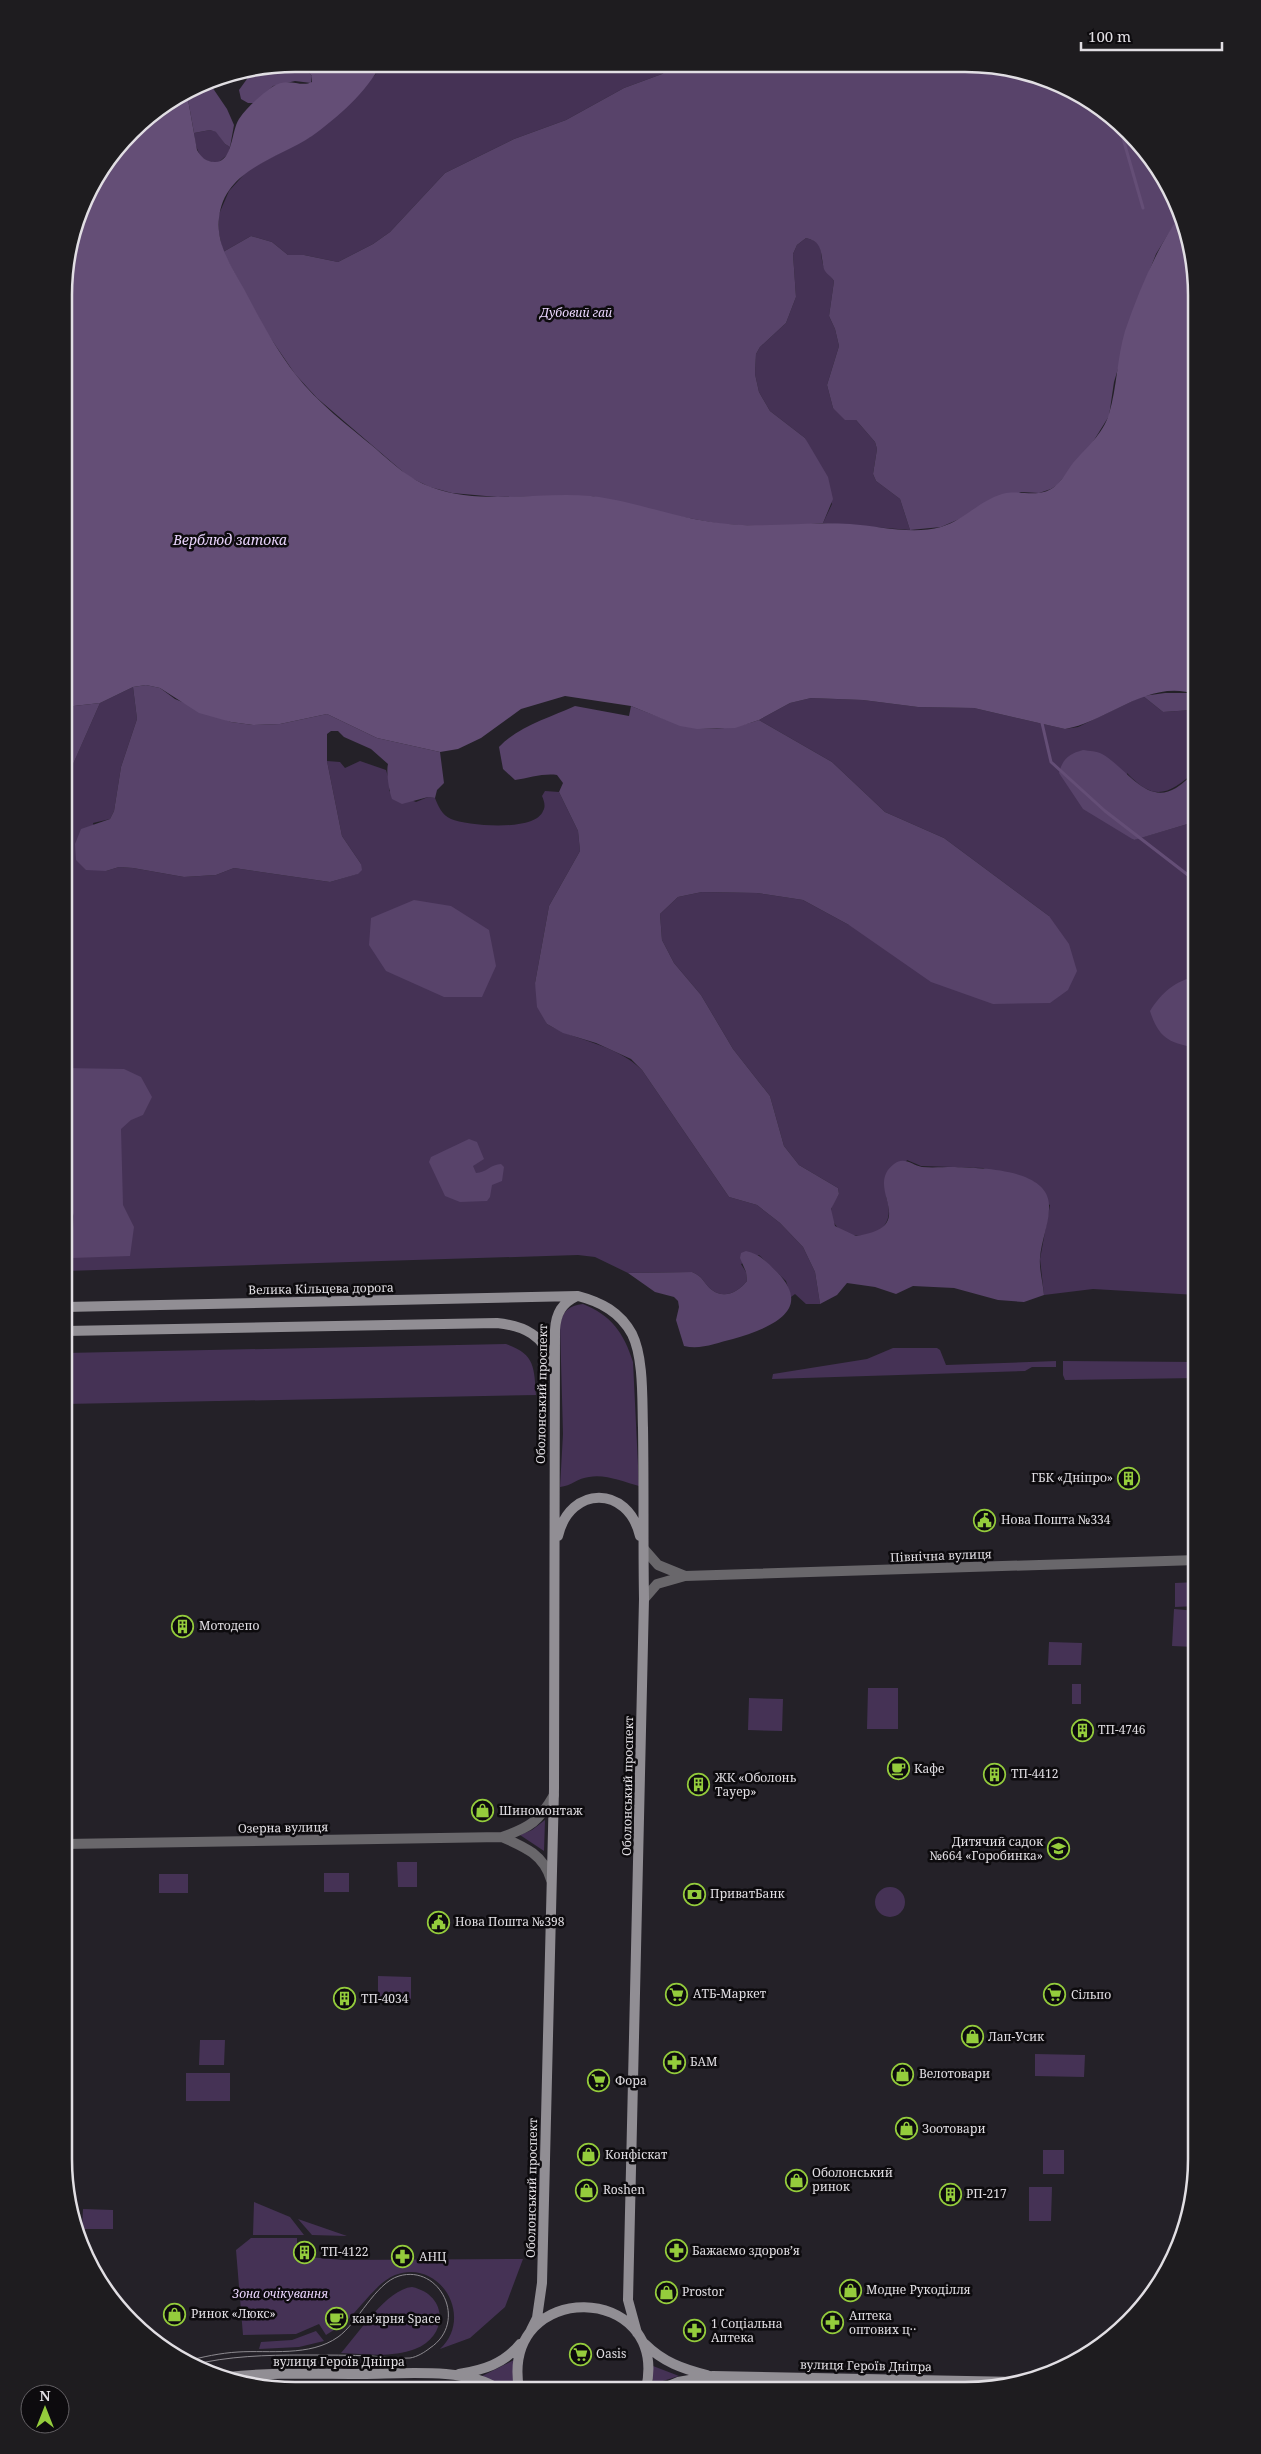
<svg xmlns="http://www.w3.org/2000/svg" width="1261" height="2454" font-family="'Noto Serif',serif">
<rect width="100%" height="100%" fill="#242128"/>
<path fill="#453255" d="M381,64l293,2 -12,8 -38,14 -58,32 -52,19 -69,34 -55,59 -17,12 -35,18 -34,-7h-16l-16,-13 -21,-6 -28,16 -4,-19v-19l10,-23 19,-21 62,-33 65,-62z
M210,130l7,2 8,12 5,3 -2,7 -9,8c-20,2 -23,-13 -25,-29z
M806,238c21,5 12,15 18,29 2,5 7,9 10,14l-5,35 6,13 4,17 -12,39 6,23 23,12 19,22 2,7 -4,25 3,7 24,18 10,31 -87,-7 9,-19 -27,-66 -35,-27 -11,-19 -4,-18 1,-20 4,-7 26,-24 10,-26 -3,-43 4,-9z
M133,687l4,32 -16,48 -7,44 -4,8 -17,4 13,48 13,-4 14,1 51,9 32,-2 18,-7 96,14 27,-8 4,-10 -19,-28 -15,-75 13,1 5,6 15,-7 26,9 4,13 -1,8 27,11 12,-5 7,1c3,8 7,17 16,21 17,7 84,13 92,-8 3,-5 1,-10 -1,-15l3,-5 14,1 19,39 2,20 -31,55 -14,77 12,41c31,18 69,20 95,46l87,127 28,8 23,18 23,24 12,25 5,32h-14l-11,-10 -4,3 -5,-16 -27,-26 -18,9 5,8 1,9c-8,10 -22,19 -35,9 -8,-6 -9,-14 -20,-18l-64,1 -33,-16 -17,-2 -513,16v-489l35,-79z
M1143,696l20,16 29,-2 5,9v51c-28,24 -42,33 -70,3l6,67 58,-17 6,4v468l-104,-6 -49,6 -4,-36 10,-54 -67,-37 -62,-2 -14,-6 -21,37c18,49 -56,49 -55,14 0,-5 5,-12 8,-17l-1,-6 -39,-23 -15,-19 -14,-50 -37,-47 -32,-54 -27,-32 -12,-23 -2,-26 18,-17 24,-5 55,1 46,7 46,25 200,-9 -105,-78 -59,-26 -53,-50 -73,-42 31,-17 21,-5 52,2 55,7 56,1 91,21 13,-2z
M583,1304c28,11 41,29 50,58l6,124c-16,-4 -33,-12 -50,-9 -11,1 -18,9 -29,10l3,-53 -3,-109c2,-13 9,-20 23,-21z
M506,1344c29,10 28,23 30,51l-471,9v-51z
M893,1348h44l3,2 6,15 110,-4v6h-24l-7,4 -253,8 1,-5 94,-15z
M1063,1361l134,1v16l-132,2 -2,-5z
M1197,1582v24l-22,1v-24z
M1174,1609l23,2 -2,36 -23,-1z
M1049,1642l33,1 -1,22h-33z
M1072,1684h9v20h-9z
M868,1688h30v41h-31z
M749,1698l34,1 -1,32 -34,-1z
M545,1820l-1,31 -24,-16 12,-5z
M397,1862h20v25h-19z
M324,1873h25v19h-25z
M159,1874h29v19h-29z
M875 1902a15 15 0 1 1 30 0a15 15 0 1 1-30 0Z
M378,1976l33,1v24h-33z
M200,2040h25l-1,25h-25z
M1035,2054l50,1 -1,22 -49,-1z
M186,2073h44v28h-44z
M1043,2150h21v24h-21z
M1029,2187h23l-1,34h-22z
M254,2202l36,15 14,18h-51z
M83,2209l30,1v19h-31z
M298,2219l49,17 -35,-1z
M251,2238h46v18l45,4 181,-1 -18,48 -35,31 -30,11c35,-33 -1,-91 -45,-74 -18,7 -35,34 -50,47 -6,5 -13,9 -19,13l-7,-11 -23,10 -53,1 -7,-85z
M412,2287c37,8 36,50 3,62 -23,9 -50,5 -74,4 17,-19 46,-64 71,-66z
M316,2331l8,10 -25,6 -40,2 2,-7 31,-2z
M514,2360v29h-8l-26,-12z
M653,2366l26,10 -26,8z"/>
<path fill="#58436a" d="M296,64h6l10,12 -1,7 -16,-2 -22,5 -19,17h-6l-7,-4 -2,-9 13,-18z
M674,66l336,2 58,20 50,34 40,45 23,46 -25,41 -15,38 -27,90 -5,34 -18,29 -34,40 -6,4 -12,4 -18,-1 -80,35 -31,3 -10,-31 -24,-18 -3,-7 4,-25 -2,-7 -19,-22h-11l-12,-12 -6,-23 12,-39 -4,-17 -6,-13 5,-35c-3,-5 -8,-7 -10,-12 -4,-15 0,-27 -18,-31l-9,7 -4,9 3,43 -10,26 -26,24 -4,7 -1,20 4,18 11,19 35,27 23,39 5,22 -10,24 -49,4 -53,-3 -44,-8 -86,-20 -94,1 -45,-4 -22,-6 -21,-10 -92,-79 -22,-24 -28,-41 -44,-81 28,-16 21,6 16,13h16l34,7 35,-18 17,-12 55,-59 69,-34 52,-19 58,-32 38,-14z
M208,81l19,28 7,16 -4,22 -5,-3 -9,-12 -6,-2 -16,3 -7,-39z
M146,685l14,3 15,11 56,23 22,3 27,-1 47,-10 50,24 63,14 4,31 -7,7 -2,8 -7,-1 -26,7 -10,-5c-3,-8 -6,-27 -4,-35l-17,-15 -27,-12 -6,-6h-7l-4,3v27l15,75 19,28 1,6 -4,4 -28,8 -96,-14 -18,7 -32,2 -51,-9 -14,-1 -13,4 -20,-1 -10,-10 -1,-16 6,-15 29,-10 4,-8 7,-44 16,-48 -4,-32z
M1165,693h25l7,2v24l-5,-9 -29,2 -20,-16z
M100,703l-34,77 -1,2v-75z
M575,706l54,10 2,-10c51,20 73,32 128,14l73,42 53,50 59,26 105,78 20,28 8,27 -9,19 -18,13 -57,1 -62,-22 -82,-57 -46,-25 -46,-7 -55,-1 -24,5 -18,17 2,26 12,23 27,32 32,54 37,47 14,50 15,19 39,23 1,6 -8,15 4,17 21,10c67,-10 6,-48 38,-72 10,-8 18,1 28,3 10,1 21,0 30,0 27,1 96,1 97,38 1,17 -8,36 -9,53 -1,11 3,25 4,37l-20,7 -26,-2 -44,-12 -41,-2 -17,8 -21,-7 -28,-4 -10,12 -17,9 -5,-32 -12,-25 -23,-24 -23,-18 -28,-8 -87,-127 -11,-11 -35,-16 -33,-10 -16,-9 -10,-17 -2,-24 14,-77 31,-55 -2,-20 -19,-39 4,-9 -6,-8c-13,-2 -28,3 -42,5l-12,-11 -4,-22c20,-21 50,-29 76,-41z
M1083,750c6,1 14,1 19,4 24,13 44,52 74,34 8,-5 14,-12 21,-18v57l-6,-4 -57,17 -51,-31 -24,-36c4,-15 10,-19 24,-23z
M414,900l37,6 38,24 7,36 -14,31h-38l-58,-26 -17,-26 2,-27z
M1197,976v72c-27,-5 -38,-9 -47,-37 12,-19 25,-30 47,-35z
M65,1068l59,1 17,8 11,20 -9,18 -12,5 -10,9 2,76 11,22 -4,29 -59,2 3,-42 -9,-25z
M469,1139l8,3 7,17 -11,7 3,7c10,0 15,-9 25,-9l3,3 -2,14 -10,4 -2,12 -3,4 -27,1 -15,-6 -16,-34 2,-5z
M746,1251c14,3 21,11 31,21 39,40 -11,57 -44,67 -17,4 -32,11 -49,7l-8,-26 3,-13 -1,-6 -4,-4 -19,-5 -27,-19 64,-1c11,4 12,12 20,18 13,10 27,1 35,-9l-1,-9 -6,-14 1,-5z"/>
<path fill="#644e76" d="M302,64h79c-15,29 -43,53 -69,72 -34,23 -88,33 -93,82 -3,27 13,49 25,71 16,30 31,59 52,86 22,28 51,50 79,73 17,15 34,31 56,39 51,19 108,4 160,9 43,5 85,22 128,27 44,6 87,-2 131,1 29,2 62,11 91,3 23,-7 38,-26 61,-33 17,-5 37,5 52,-7 8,-6 13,-16 19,-24 13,-15 30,-29 36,-49 8,-27 8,-56 16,-83 14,-41 32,-83 56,-118l4,8 12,75v399c-47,-18 -89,27 -132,34l-91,-21 -56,-1 -55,-7 -52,-2 -21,5 -31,17 -24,8 -38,1 -17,-3 -49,-20 -66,-10 -44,13 -40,29 -23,11 -18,3 -63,-14 -50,-24 -47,10 -27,1 -22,-3 -32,-9 -39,-25 -14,-3 -13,2 -33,16 -35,4 1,-441 22,-73 55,-71 44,-28 10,56c4,7 9,12 18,12 18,0 16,-31 24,-43 8,-12 22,-24 33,-32 16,-11 28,1 40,-5v-6z"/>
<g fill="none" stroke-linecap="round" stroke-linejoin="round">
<path stroke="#644e76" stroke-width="3" d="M1118,121l25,87
M1042,723l9,39 54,49 92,71"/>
<path stroke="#69676b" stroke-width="10" d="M644,1549l14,16 27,11
M644,1599l13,-15 28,-8 512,-16
M502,1837c23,10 42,18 49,43
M64,1844l438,-7c29,-10 37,-16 52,-42"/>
<path stroke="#918e94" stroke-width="10" d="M65,1307l513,-11c23,6 42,16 54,38 12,24 10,67 11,94 1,57 0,114 1,171l-16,701 9,33
M65,1331l432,-8c27,3 47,12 55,40
M558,1536c12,-51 70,-51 82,0
M531,2330l6,-12 5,-35 12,-494 1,-459c1,-17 7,-27 22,-34
M645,2344c18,18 38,25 62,31
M459,2374c24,-4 45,-10 61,-30
M228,2377c44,-5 89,-3 134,-3 38,0 104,-7 136,15
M519,2389c-19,-111 151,-107 127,0
M661,2389l17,-7 35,-6 305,6"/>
<path stroke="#8d8a90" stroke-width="1" d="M186,2361c17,-4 34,-8 52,-9 31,-2 72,5 100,-15 20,-14 37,-54 61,-61 41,-12 70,46 31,72 -5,4 -13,9 -20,10 -12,1 -25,-1 -38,-2 -22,-1 -45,-1 -68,-1 -38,0 -76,1 -112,10"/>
</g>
<defs>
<symbol id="building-ring" viewBox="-11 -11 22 22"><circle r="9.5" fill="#0d0b0e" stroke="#94cc3c" stroke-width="1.5"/><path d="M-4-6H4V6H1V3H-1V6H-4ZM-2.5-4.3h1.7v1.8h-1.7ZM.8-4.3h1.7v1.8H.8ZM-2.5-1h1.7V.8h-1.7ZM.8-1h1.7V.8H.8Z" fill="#94cc3c"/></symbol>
<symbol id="civic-ring" viewBox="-11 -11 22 22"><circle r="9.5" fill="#0d0b0e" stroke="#94cc3c" stroke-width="1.5"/><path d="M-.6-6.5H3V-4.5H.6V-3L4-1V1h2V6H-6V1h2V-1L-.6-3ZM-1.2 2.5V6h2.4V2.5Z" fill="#94cc3c"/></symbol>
<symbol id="cafe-ring" viewBox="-11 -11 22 22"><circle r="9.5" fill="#0d0b0e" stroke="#94cc3c" stroke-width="1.5"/><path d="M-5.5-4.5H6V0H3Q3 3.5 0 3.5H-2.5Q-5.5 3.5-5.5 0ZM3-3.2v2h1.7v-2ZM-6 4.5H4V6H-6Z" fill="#94cc3c"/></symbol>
<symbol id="shop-ring" viewBox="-11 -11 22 22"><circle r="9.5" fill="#0d0b0e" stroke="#94cc3c" stroke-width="1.5"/><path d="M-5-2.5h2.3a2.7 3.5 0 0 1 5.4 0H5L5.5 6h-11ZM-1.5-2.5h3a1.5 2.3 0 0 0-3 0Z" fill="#94cc3c"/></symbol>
<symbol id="school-ring" viewBox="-11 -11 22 22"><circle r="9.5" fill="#0d0b0e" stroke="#94cc3c" stroke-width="1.5"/><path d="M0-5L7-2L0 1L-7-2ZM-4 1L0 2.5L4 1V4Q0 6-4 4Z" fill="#94cc3c"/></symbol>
<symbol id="bank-ring" viewBox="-11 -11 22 22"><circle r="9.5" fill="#0d0b0e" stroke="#94cc3c" stroke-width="1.5"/><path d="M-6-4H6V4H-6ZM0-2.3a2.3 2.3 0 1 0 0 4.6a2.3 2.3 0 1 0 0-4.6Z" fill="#94cc3c"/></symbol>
<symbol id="supermarket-ring" viewBox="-11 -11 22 22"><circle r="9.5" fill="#0d0b0e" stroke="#94cc3c" stroke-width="1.5"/><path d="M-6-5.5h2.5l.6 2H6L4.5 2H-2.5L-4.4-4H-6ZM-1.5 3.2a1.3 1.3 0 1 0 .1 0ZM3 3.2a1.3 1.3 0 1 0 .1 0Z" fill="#94cc3c"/></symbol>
<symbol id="pharmacy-ring" viewBox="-11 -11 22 22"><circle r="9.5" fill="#0d0b0e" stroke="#94cc3c" stroke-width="1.5"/><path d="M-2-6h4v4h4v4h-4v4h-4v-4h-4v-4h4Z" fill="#94cc3c"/></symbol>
</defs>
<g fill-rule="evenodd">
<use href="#building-ring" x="1116" y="1466" width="25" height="25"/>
<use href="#civic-ring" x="972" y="1508" width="25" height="25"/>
<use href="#building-ring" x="170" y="1614" width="25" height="25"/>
<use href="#building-ring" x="1070" y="1718" width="25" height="25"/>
<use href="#cafe-ring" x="886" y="1756" width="25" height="25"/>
<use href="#building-ring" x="982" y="1762" width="25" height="25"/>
<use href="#building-ring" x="686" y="1772" width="25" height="25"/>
<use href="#shop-ring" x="470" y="1798" width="25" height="25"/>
<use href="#school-ring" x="1046" y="1836" width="25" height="25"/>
<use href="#bank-ring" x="682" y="1882" width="25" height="25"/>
<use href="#civic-ring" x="426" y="1910" width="25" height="25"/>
<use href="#supermarket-ring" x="664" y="1982" width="25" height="25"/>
<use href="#supermarket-ring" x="1042" y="1982" width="25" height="25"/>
<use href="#building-ring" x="332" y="1986" width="25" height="25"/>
<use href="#shop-ring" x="960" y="2024" width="25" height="25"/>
<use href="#pharmacy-ring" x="662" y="2050" width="25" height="25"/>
<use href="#shop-ring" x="890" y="2062" width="25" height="25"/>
<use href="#supermarket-ring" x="586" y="2068" width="25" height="25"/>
<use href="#shop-ring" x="894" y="2116" width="25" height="25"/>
<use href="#shop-ring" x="576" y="2142" width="25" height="25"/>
<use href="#shop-ring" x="784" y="2168" width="25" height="25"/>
<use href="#shop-ring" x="574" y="2178" width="25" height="25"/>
<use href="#building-ring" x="938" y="2182" width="25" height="25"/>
<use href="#pharmacy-ring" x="664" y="2238" width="25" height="25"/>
<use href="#building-ring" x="292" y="2240" width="25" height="25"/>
<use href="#pharmacy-ring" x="390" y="2244" width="25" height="25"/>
<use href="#shop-ring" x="838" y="2278" width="25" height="25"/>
<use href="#shop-ring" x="654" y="2280" width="25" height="25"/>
<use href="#shop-ring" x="162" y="2302" width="25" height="25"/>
<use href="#cafe-ring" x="324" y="2306" width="25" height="25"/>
<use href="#pharmacy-ring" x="820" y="2310" width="25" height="25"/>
<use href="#pharmacy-ring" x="682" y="2318" width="25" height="25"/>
<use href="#supermarket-ring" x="568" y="2342" width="25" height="25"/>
</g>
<g text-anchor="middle" stroke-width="5" stroke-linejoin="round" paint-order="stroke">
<g font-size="12" font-style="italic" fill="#ecd7ff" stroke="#0d0b0e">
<text x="576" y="317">Дубовий гай</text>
<text x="280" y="2298">Зона очікування</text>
</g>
<g font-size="12" fill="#e1dee3" stroke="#0d0b0e">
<text transform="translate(321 1289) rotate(-1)" y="4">Велика Кільцева дорога</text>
<text transform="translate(542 1394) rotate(-89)" y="4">Оболонський проспект</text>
<text transform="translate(941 1556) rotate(-2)" y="4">Північна вулиця</text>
<text transform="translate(628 1786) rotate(-89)" y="4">Оболонський проспект</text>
<text transform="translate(283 1828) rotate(-1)" y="4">Озерна вулиця</text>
<text transform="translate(532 2188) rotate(-89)" y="4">Оболонський проспект</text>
<text x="339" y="2366">вулиця Героїв Дніпра</text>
<text transform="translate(866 2366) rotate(1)" y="4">вулиця Героїв Дніпра</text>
</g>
<g font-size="12" fill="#e1dee3" stroke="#0d0b0e" text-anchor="start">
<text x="1113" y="1482" text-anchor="end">ГБК «Дніпро»</text>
<text x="1001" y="1524">Нова Пошта №334</text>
<text x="199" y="1630">Мотодепо</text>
<text x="1098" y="1734">ТП-4746</text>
<text x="914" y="1773">Кафе</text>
<text x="1011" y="1778">ТП-4412</text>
<text x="715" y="1782">ЖК «Оболонь<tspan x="715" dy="14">Тауер»</tspan></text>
<text x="499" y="1815">Шиномонтаж</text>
<text x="1043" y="1846" text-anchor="end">Дитячий садок<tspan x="1043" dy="14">№664 «Горобинка»</tspan></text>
<text x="710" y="1898">ПриватБанк</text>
<text x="455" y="1926">Нова Пошта №398</text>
<text x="693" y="1998">АТБ-Маркет</text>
<text x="1071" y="1999">Сільпо</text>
<text x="361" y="2003">ТП-4034</text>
<text x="988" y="2041">Лап-Усик</text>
<text x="690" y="2066">БАМ</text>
<text x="919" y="2078">Велотовари</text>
<text x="615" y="2085">Фора</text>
<text x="922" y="2133">Зоотовари</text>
<text x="605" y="2159">Конфіскат</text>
<text x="812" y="2177">Оболонський<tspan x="812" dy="14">ринок</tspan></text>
<text x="603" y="2194">Roshen</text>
<text x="966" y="2198">РП-217</text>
<text x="692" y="2255">Бажаємо здоровʼя</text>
<text x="321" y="2256">ТП-4122</text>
<text x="419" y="2261">АНЦ</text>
<text x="866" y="2294">Модне Рукоділля</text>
<text x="682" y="2296">Prostor</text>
<text x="191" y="2318">Ринок «Люкс»</text>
<text x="849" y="2320">Аптека<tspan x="849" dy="14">оптових ц‥</tspan></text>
<text x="352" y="2323">кав'ярня Space</text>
<text x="711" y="2328">1 Соціальна<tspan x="711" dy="14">Аптека</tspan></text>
<text x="596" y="2358">Oasis</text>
</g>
<g font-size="14" font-style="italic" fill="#e7d2fa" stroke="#0d0b0e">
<text x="230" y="545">Верблюд затока</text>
</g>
</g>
<path d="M0 0H1261V2454H0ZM295 72H965A223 223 0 0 1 1188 295V2159A223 223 0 0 1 965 2382H295A223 223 0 0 1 72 2159V295A223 223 0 0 1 295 72Z" fill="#1e1c1f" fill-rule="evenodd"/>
<path fill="none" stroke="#e1dee3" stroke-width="2.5" d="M295 72H965A223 223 0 0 1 1188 295V2159A223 223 0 0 1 965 2382H295A223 223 0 0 1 72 2159V295A223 223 0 0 1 295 72Z"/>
<g transform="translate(45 2409)"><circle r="24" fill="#0d0b0e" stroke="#625f63"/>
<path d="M0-4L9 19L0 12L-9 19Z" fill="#94cc3c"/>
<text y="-8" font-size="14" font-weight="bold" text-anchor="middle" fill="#e1dee3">N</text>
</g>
<path d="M1081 42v8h141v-8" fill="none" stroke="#e1dee3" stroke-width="2.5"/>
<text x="1088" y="42" font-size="15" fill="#e1dee3" stroke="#0d0b0e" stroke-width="4" paint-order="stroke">100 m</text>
</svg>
